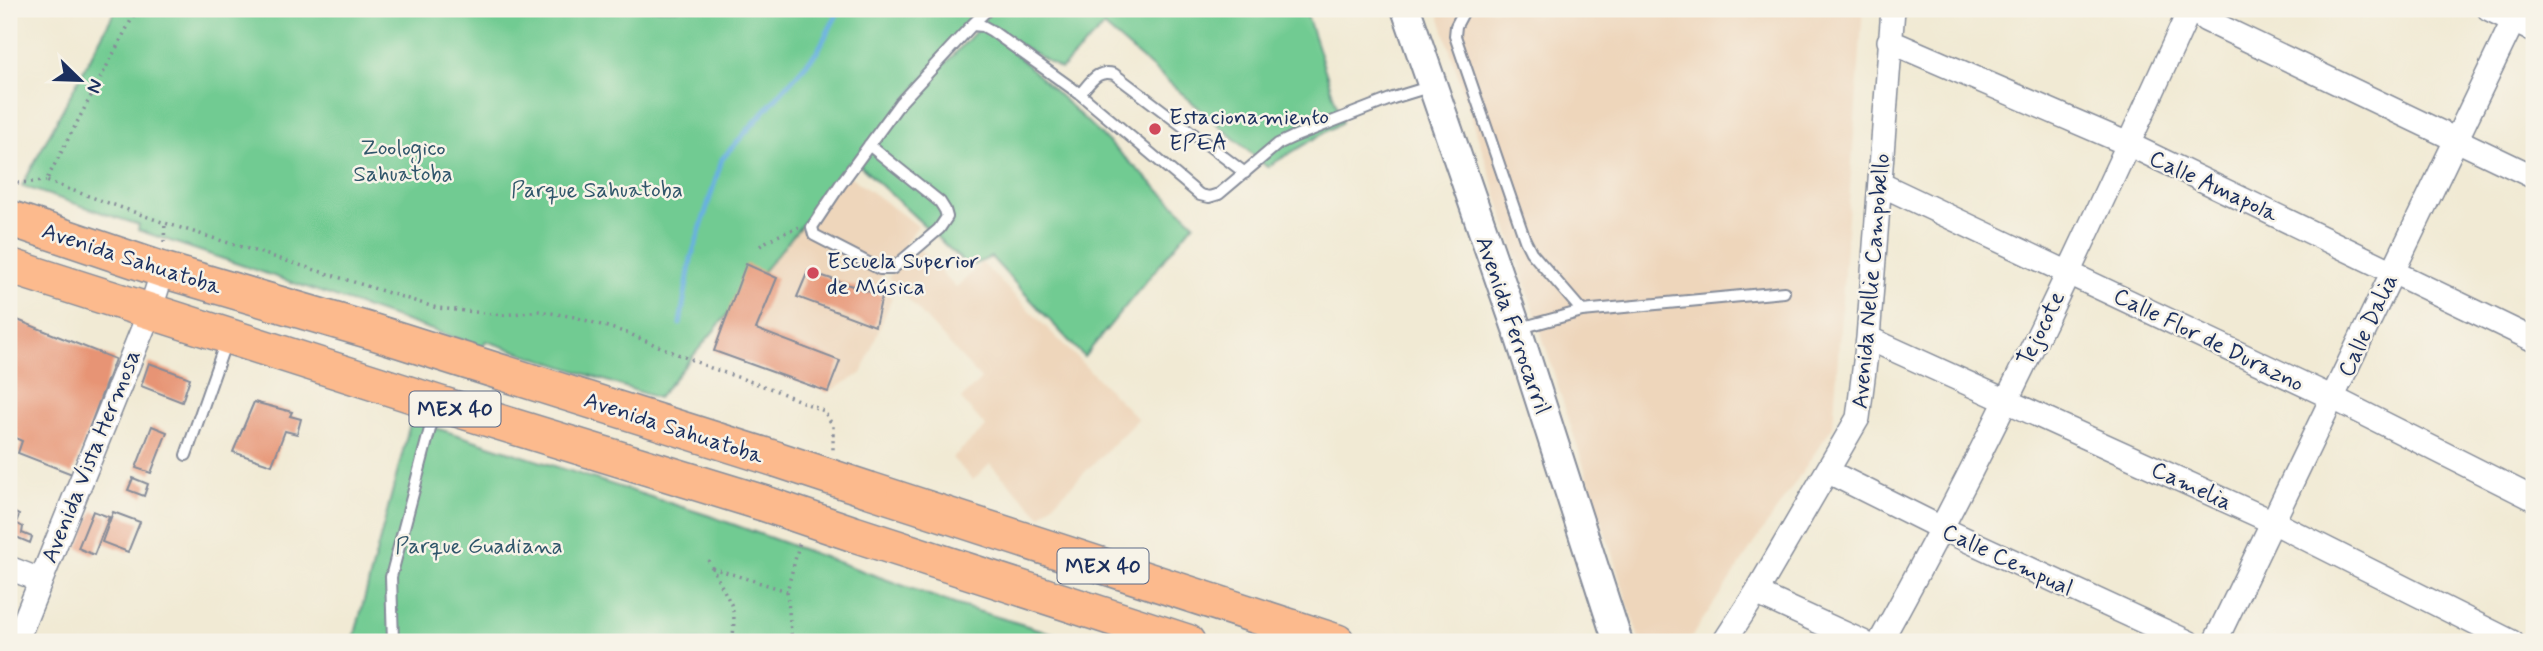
<svg xmlns="http://www.w3.org/2000/svg" width="2543" height="651" font-family="Mynerve,sans-serif">
<rect width="100%" height="100%" fill="#f7f3e8"/>
<filter id="ink" filterUnits="userSpaceOnUse"><feTurbulence type="fractalNoise" baseFrequency=".0143" numOctaves="2"/><feDisplacementMap in="SourceGraphic" scale="14" xChannelSelector="R" yChannelSelector="G"/><feConvolveMatrix kernelMatrix="1 2 1 2 8 2 1 2 1" color-interpolation-filters="sRGB"/></filter>
<filter id="wash" filterUnits="userSpaceOnUse"><feTurbulence type="fractalNoise" baseFrequency=".00686" numOctaves="4" result="noise"/><feDisplacementMap in="SourceGraphic" scale="28" xChannelSelector="R" yChannelSelector="G"/><feGaussianBlur stdDeviation="1.57" result="paint"/><feColorMatrix in="noise" values="0 0 0 0 0 0 0 0 0 0 0 0 0 0 0 0 0 1.4 0 .05"/><feComposite in="paint" operator="in"/></filter>
<g filter="url(#wash)">
<rect width="100%" height="100%" fill="#f1ead4"/>
<path fill="#eed6bb" d="M1437,9h426l-30,417 -145,216h-48z
M833,164l85,62 -40,55 14,17 -31,76 -33,18 -114,-41 32,-87z
M919,249l37,39 26,-25 156,156 -97,97 -51,-52 -17,16 -21,-22 34,-31 -25,-28 20,-20 -93,-102z"/>
<path fill="#71cb92" stroke="#467d78" stroke-width="2" fill-rule="evenodd" d="M116,9h1189l37,113 -75,45 -163,-141 -43,43 -77,-45 210,199 -110,134 -93,-100 -22,10 -114,-106 -197,237 -172,-57 -4,6 -344,-117 1,-5 -117,-39zM974,18l9,6 -112,118z
M411,420l299,96 244,88 127,38h-728z"/>
<g fill="none" stroke-linecap="round" stroke-linejoin="round">
<path stroke="#69b1e0" stroke-width="5" d="M680,324l11,-65 31,-100 95,-107 23,-43"/>
</g>
<g id="blocks">
<path fill="#e79474" d="M746,264l31,14 -21,51 84,32 -12,31 -114,-41z
M808,271l74,25 -7,30 -78,-29z
M10,317l105,42 -43,115 -54,-21 4,-12 -13,-6z
M149,363l41,15 -8,24 -41,-16z
M254,402l38,10 -2,4 11,3 -4,15 -12,-3 -13,34 -39,-13z
M152,426l15,6 -16,41 -15,-5z
M133,478l15,6 -4,12 -16,-6z
M9,510l10,5 -3,8 7,4 -1,6 10,4 -2,6 -21,-9z
M93,511l16,6 -15,38 -16,-7z
M113,512l27,10 -12,30 -26,-10z"/>
</g>
</g>
<g filter="url(#ink)">
<use href="#blocks" fill-opacity="0" stroke="#868c99" stroke-width="2"/>
<g fill="none" stroke-linecap="round" stroke-linejoin="round">
<defs>
<path id="service" d="M1465,9l-9,17 -1,10 70,204 6,12 51,59
M972,25l16,-16
M1080,94c11,-12 17,-25 34,-20l131,99
M869,145l71,57 5,8 2,7 -8,12 -47,40h-12l-66,-34 -2,-8 28,-42 60,-82 72,-78 11,1 9,5 88,63 120,101 9,2 10,-3 59,-50 15,-7 100,-39 39,-12
M1517,329l65,-18 202,-19
M186,455l40,-114
M393,642l-2,-65 45,-171"/>
<path id="minor" d="M2192,9l14,11 328,157
M2489,9l45,22
M1889,41l239,103 406,196
M1880,184l453,214 201,101
M1868,338l405,184 239,120
M1829,472l114,57 245,113
M9,568l31,12
M1756,593l107,49
M16,642l134,-331 13,-41
M1724,642l32,-49 102,-175 10,-80 25,-329
M1880,642c114,-205 213,-419 310,-633
M2215,642l304,-633"/>
<path id="tertiary" d="M1406,9l111,320 101,313"/>
<path id="primary" d="M9,218l154,52 211,62 402,127
M9,266l428,137 326,100
M870,490l467,152
M854,534l333,108"/>
</defs>
<use href="#service" stroke="#868c99" stroke-width="14"/>
<use href="#minor" stroke="#868c99" stroke-width="26"/>
<use href="#tertiary" stroke="#868c99" stroke-width="32"/>
<use href="#primary" stroke="#868c99" stroke-width="38"/>
<path stroke="#868c99" stroke-width="3.5" stroke-dasharray="2 5" stroke-linecap="butt" d="M137,9l-91,172 119,42 272,85 66,7 36,-4 36,6 52,16 84,35 61,21 52,22 9,15v26
M17,183l29,-2
M164,242l1,-19
M760,246l10,-7 29,-12
M708,560l23,44 3,11 -1,27
M712,568l75,23
M792,642l-5,-51 13,-50"/>
<use href="#service" stroke="#fff" stroke-width="10"/>
<use href="#minor" stroke="#fff" stroke-width="23"/>
<use href="#tertiary" stroke="#fff" stroke-width="28"/>
<use href="#primary" stroke="#fcba8d" stroke-width="35"/>
<defs>
<path id="primary-bridge" d="M776,459l94,31
M763,503l91,31"/>
</defs>
<use href="#primary-bridge" stroke="#868c99" stroke-width="38" stroke-linecap="butt"/>
<use href="#primary-bridge" stroke="#fcba8d" stroke-width="35"/>
</g>
</g>
<g fill="#d1495b" stroke="#f7f3e8" stroke-width="2.5">
<circle cx="1155" cy="129" r="7"/>
<circle cx="813" cy="273" r="7"/>
</g>
<g text-anchor="middle" stroke-width="5" stroke-linejoin="round" paint-order="stroke">
<g fill="#f7f3e8" stroke="#5d6a87" stroke-width="2">
<rect x="409.5" y="391.5" width="91" height="35" rx="5"/>
<rect x="1057.5" y="548.5" width="91" height="35" rx="5"/>
</g>
<g font-size="21" font-weight="bold" fill="#1b2f5e">
<text x="455" y="416">MEX 40</text>
<text x="1103" y="573">MEX 40</text>
</g>
<g font-size="23" fill="#1b2f5e" stroke="#f7f3e8" text-anchor="start">
<text x="1169" y="124">Estacionamiento<tspan x="1169" dy="26">EPEA</tspan></text>
<text x="827" y="268">Escuela Superior<tspan x="827" dy="26">de Música</tspan></text>
</g>
<g font-size="23" fill="#30566b" stroke="#f7f3e8">
<text x="403" y="155">Zoologico<tspan x="403" dy="26">Sahuatoba</tspan></text>
<text x="597" y="197">Parque Sahuatoba</text>
<text x="479" y="553">Parque Guadiana</text>
</g>
<g font-size="23" fill="#1b2f5e" stroke="#f7f3e8">
<text transform="translate(2214 185) rotate(25)" y="8">Calle Amapola</text>
<text transform="translate(132 258) rotate(18)" y="8">Avenida Sahuatoba</text>
<text transform="translate(1870 281) rotate(-85)" y="8">Avenida Nellie Campobello</text>
<text transform="translate(1514 325) rotate(71)" y="8">Avenida Ferrocarril</text>
<text transform="translate(2367 325) rotate(-65)" y="8">Calle Dalia</text>
<text transform="translate(2040 328) rotate(-64)" y="8">Tejocote</text>
<text transform="translate(2209 339) rotate(26)" y="8">Calle Flor de Durazno</text>
<text transform="translate(674 427) rotate(18)" y="8">Avenida Sahuatoba</text>
<text transform="translate(90 456) rotate(-68)" y="8">Avenida Vista Hermosa</text>
<text transform="translate(2192 485) rotate(25)" y="8">Camelia</text>
<text transform="translate(2008 559) rotate(25)" y="8">Calle Cempual</text>
</g>
</g>
<rect width="2543" height="651" fill="none" stroke="#f7f3e8" stroke-width="35"/>
<g transform="translate(80 80) rotate(113)" stroke="#f7f3e8" stroke-width="5" paint-order="stroke">
<path d="M0-5L12 26L0 18L-12 26Z" fill="#1b2f5e"/>
<text y="-10" font-size="19" font-weight="bold" text-anchor="middle" fill="#1b2f5e">N</text>
</g>
</svg>
